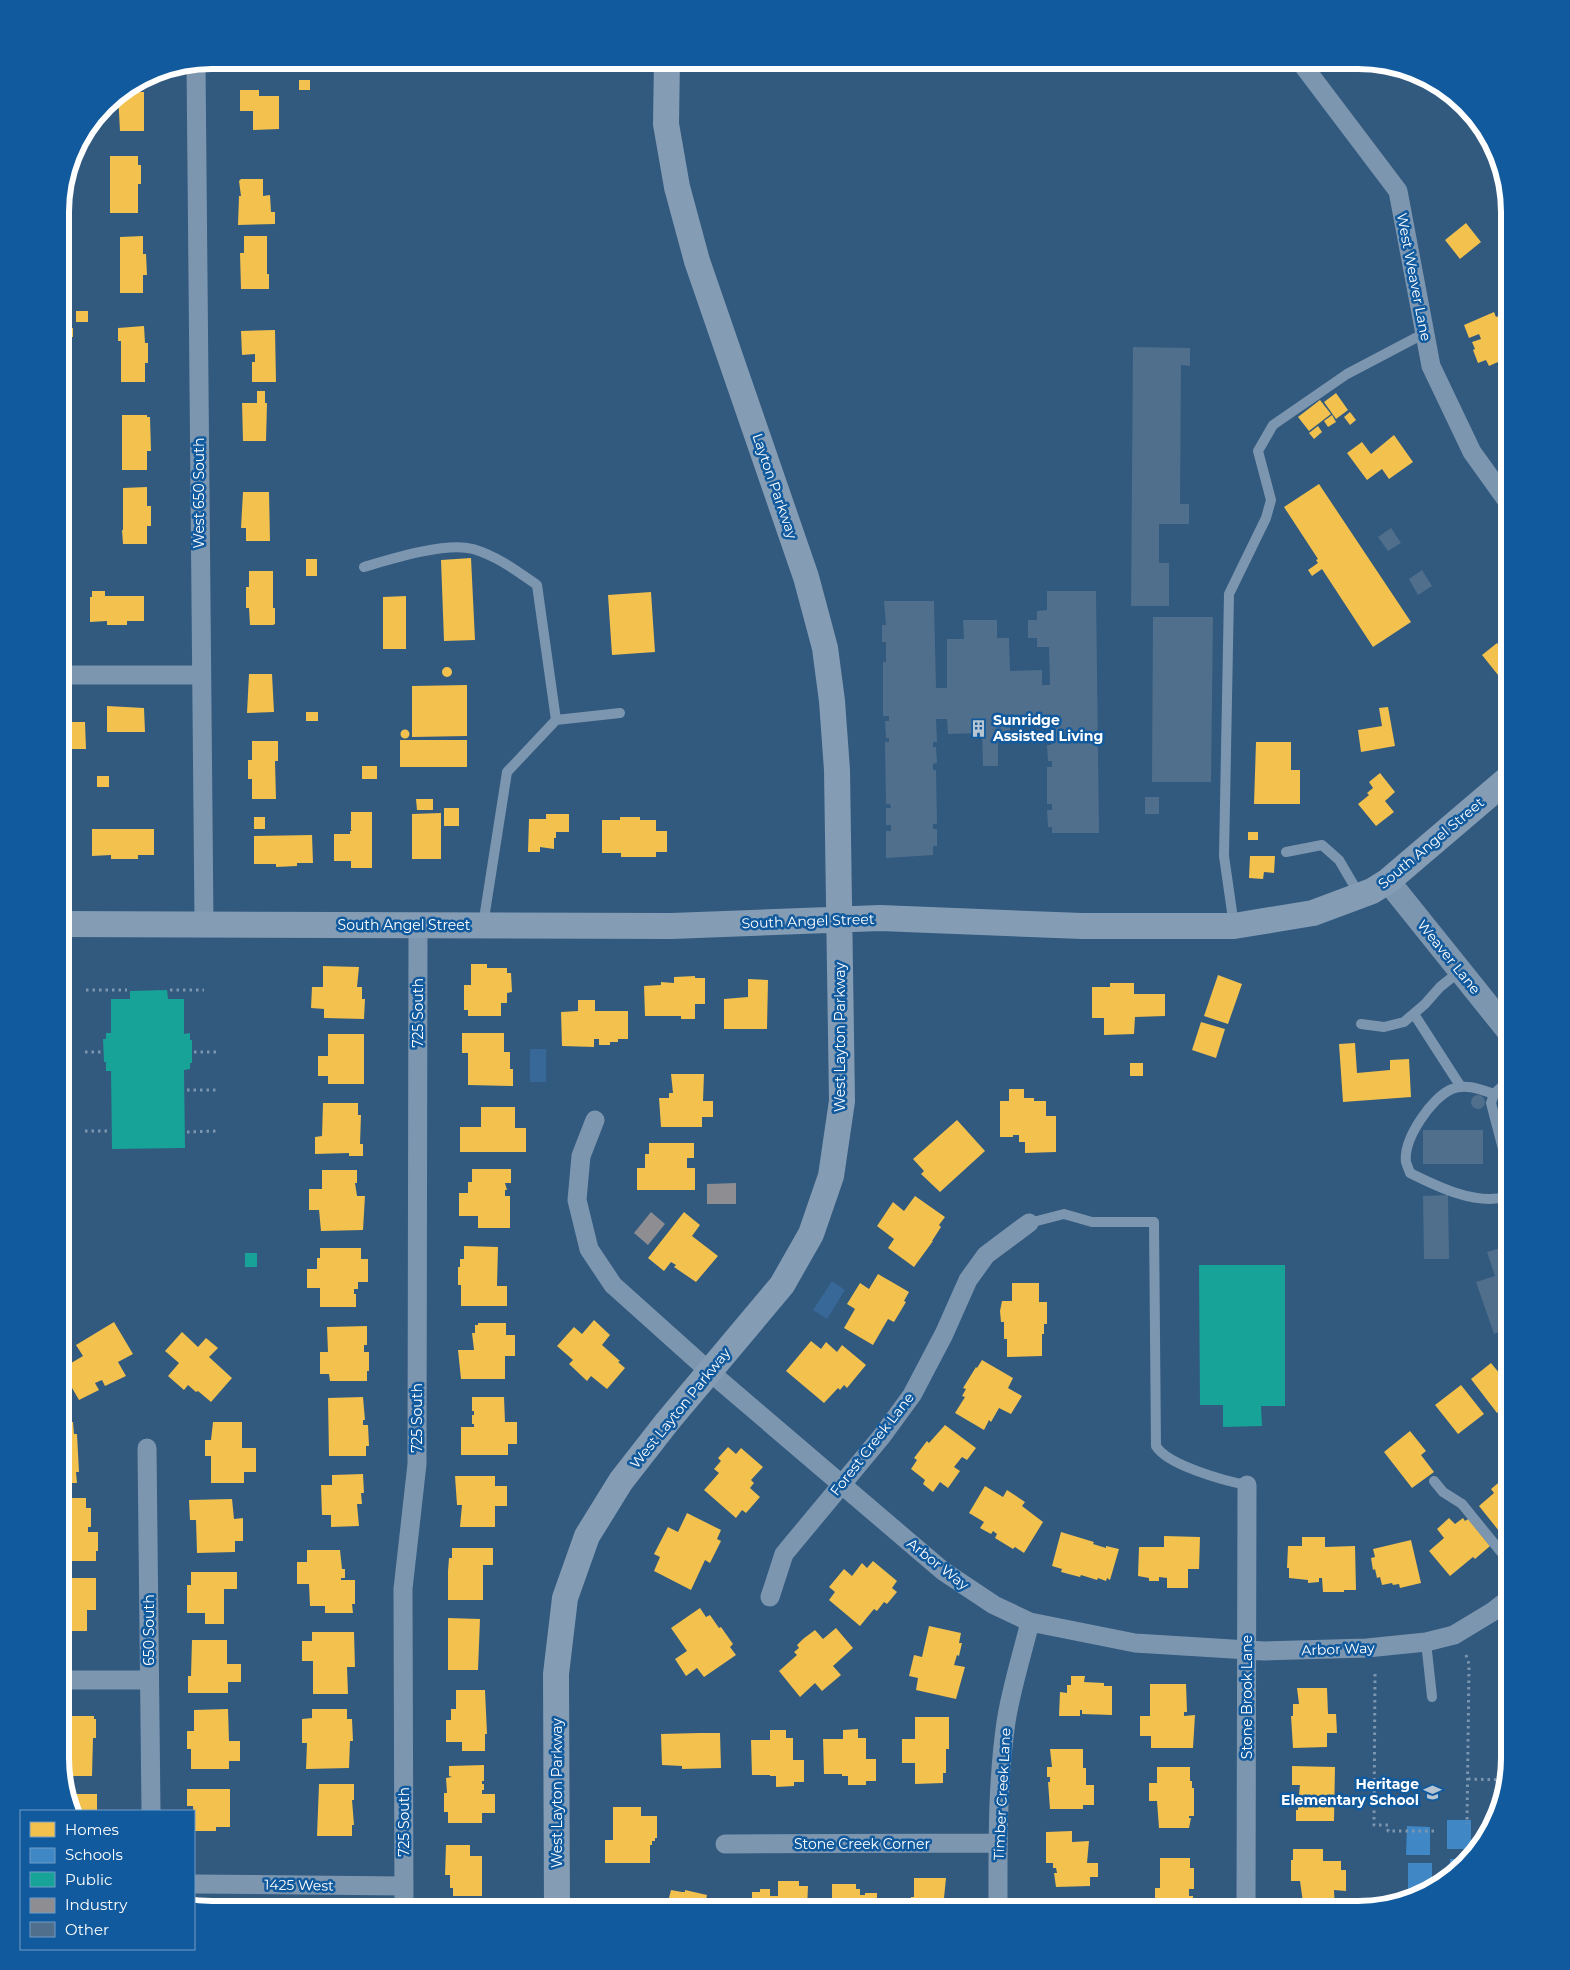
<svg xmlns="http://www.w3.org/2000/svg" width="1570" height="1970" font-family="Montserrat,sans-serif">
<rect width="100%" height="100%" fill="#32597e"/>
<path fill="#376898" d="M530,1049h16v33h-16z
M832,1281l13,9 -18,29 -14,-9z"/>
<path fill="#f2c14e" d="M240,60h25v10h-25z
M299,80h11v10h-11z
M240,90h19v6h20v33l-26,1v-19h-13z
M144,92v39h-24l-2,-37 3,-2z
M110,156h28v9h3v19h-3v29h-28z
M241,179h22v17l7,-1 1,17h4v12l-37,1 1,-29h2l-2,-15z
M1466,223l15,19 -21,17 -15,-19z
M143,236v18h3l1,21h-4v18h-23v-56z
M244,236h23v38h2v15h-28l-1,-36h4z
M76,311h12v11h-12z
M1510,311v50l-10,4 -2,-3 -9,4 -3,-6 -8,3 -5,-13 2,-1 -3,-7 9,-3 -2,-5 -10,4 -5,-13 30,-13 2,5z
M144,326l1,17h3v20h-3v19h-24v-41h-3v-13z
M62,328h11v9h-11z
M275,330l1,52h-24v-20h3v-8l-13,1 -1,-24z
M257,391h8v12h2l-1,38h-23l-1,-38h15z
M1336,393l12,17 -12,9 -12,-17z
M1320,400l11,14 -22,17 -11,-14z
M1350,412l6,8 -6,5 -6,-8z
M122,415h25v2h3l1,34h-4v19h-25z
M1332,415l4,7 -8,5 -4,-6z
M1318,426l4,6 -8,7 -5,-6z
M1394,435l19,27 -24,17 -7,-10 -15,11 -20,-27 15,-11 9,12z
M1319,484l92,138 -38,25 -51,-78 -10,7 -4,-6 10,-7 -2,-3 2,-1 -34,-52z
M147,487v19h4v20h-4v18h-24l-1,-14h1v-42z
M243,492h26l1,49h-24v-13h-5z
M471,558l4,82 -31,1 -3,-81z
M306,559h11v17h-11z
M249,571h24v37h2v16l-2,1h-23l-1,-17h-3v-21h3z
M92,591h13v5h39v25h-17v4h-20v-4l-17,1v-25h2z
M651,592l4,60 -43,3 -4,-60z
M60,596h8v22h-8z
M406,596v53h-23v-52z
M1497,643l13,16v31l-28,-35z
M442 672a5 5 0 1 1 10 0a5 5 0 1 1-10 0Z
M249,674h23l2,38 -27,1z
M467,685v51l-55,1v-51z
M107,706l37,2 1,24h-38z
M1388,707l7,39 -34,6 -3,-22 24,-4 -3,-18z
M306,712h12v9h-12z
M60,722h25l1,27h-26z
M400.5 734a4.5 4.5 0 1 1 9 0a4.5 4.5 0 1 1-9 0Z
M400,740h67v27h-67z
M252,741h26v20h-3l1,38h-24v-20h-4v-19h4z
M1256,742h35v28h9v34h-46z
M362,766h15v13h-15z
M1380,773l15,19 -10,9 9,11 -18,14 -18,-22 11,-9 -2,-2 6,-5 -4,-6z
M97,776h12v11h-12z
M416,799h17v11h-16z
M444,808h15v18h-15z
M351,812h21v56h-21v-7h-17v-27h16v-3h2l-1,-1z
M441,813v46h-29v-45z
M546,814h23v18h-13v6h-2v11l-14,-2v5h-12l1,-33h17z
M254,817h11v12h-11z
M620,817h20v3h16v11h11v21h-11v5h-35v-4h-19v-33h18z
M92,829h62v26h-16v4h-27v-4l-19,1z
M1248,832h10v8h-10z
M312,835l1,28h-16v3l-21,1v-3h-22v-28z
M1250,856h25l-1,17 -10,-1 -1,7 -14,-1z
M471,964h16v4h20v5h4l1,19 -5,1v10h-6v13h-33v-6h-4v-25h7z
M323,966l36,1 -2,20h5v12h3l-1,20 -40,-1v-9l-13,-1 1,-21h11z
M1218,975l24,9 -14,40 -24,-8z
M695,976v2h10v26h-10v15h-14v-3h-36l-1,-30 17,-1v-3l13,1v-6z
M748,979l20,1 -1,49h-43v-30l24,-2z
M1110,983h24v11h31v22l-30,1 -1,17 -30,1v-17h-12v-31h18z
M578,1000h17v11h33v28h-10v3h-8v3h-11v-6h-5v8l-32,-1 -1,-34 17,-1z
M1201,1022l24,7 -9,29 -24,-8z
M462,1033h42v19h6v17h3v17l-45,-1v-32h-6z
M328,1034h36v50h-36v-8h-10v-20h10z
M1355,1043l2,30 33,-3v-10l19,-1 2,38 -68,5 -4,-58z
M1130,1063h13v13h-13z
M671,1074h33l-1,27h10v16h-11v10h-41l-2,-29h10v-5h4z
M1009,1089h15v9h10v3h12v15h10v36l-31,1v-11h-6v-7h-6v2h-13v-36h9z
M323,1103h35v12h3l-1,29h3v12h-14v-3l-34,1v-17l7,-1z
M481,1107h34v21h11v24h-66v-25h21z
M957,1120l28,31 -45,41 -19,-18 3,-3 -11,-12z
M649,1143h45v15h-7v10h8v22h-58v-22h8v-14h4z
M472,1169h39v14h-6l2,7h-2v6h5v32h-32v-12h-19v-23h9v-11h4z
M322,1170h35v13h-2l2,13h8l-2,34 -42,1 -2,-21h-10v-21h13z
M915,1196l30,21 -6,8 2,2 -9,14h1l-19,26 -26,-19 6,-9 -17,-13 16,-24 11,9z
M684,1212l16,13 -8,11 26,20 -22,26 -22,-15 2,-2 -5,-3 -7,9 -16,-13z
M464,1246l34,1 -1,39h10v20h-46v-21h-3v-18h2v-8h4z
M320,1248h41v11h7v23h-10v7h-4v5h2v13h-36v-19h-13v-19h10v-11h3z
M878,1274l31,18 -5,9 2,1 -12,20 -6,-3 -15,26 -29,-17 11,-19 -8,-5 13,-21 9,6z
M1012,1283h27v19h8v22h-3v10h-2v22l-35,1v-18h-3v-17h-3l-1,-11 2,-10h10z
M594,1320l16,15 -8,10 18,16 -2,1 7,6 -18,21 -16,-13 -4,5 -18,-17 4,-4 -16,-14 17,-19 8,7z
M114,1322l19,32 -15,8 8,14 -21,10 -3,-6 -7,3 4,7 -20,10 -18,-31 22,-13 -7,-11z
M478,1323h28v12h9v21h-10v23h-44l-3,-29h16l-2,-17h3v-8h3z
M367,1326v19h-3v7h5v19h-2v10h-37l-1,-7h-9v-22h8l-1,-25z
M182,1332l16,15 8,-9 12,10 -9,9 23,21 -21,24 -13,-11 -2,1 -8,-7 -4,5 -16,-14 11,-13 -14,-12z
M811,1341l10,8 5,-7 11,10 5,-7 24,20 -19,23 -3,-3 -4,5 -2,-2 -14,15 -38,-32z
M982,1360l31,18 -5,10 14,8 -11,18 -12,-6 -8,14 -2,-2 -5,10 -29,-17 10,-16 -3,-1 4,-7 -3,-1 13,-21 1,1z
M1491,1363l19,23v17l-13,10 -26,-34z
M1461,1385l23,29 -26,20 -23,-29z
M363,1397l2,23h-2v5h5l1,21h-3v10h-37l-1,-58z
M472,1397h32l1,25h12v22h-9v11h-47v-28h13v-3h-2v-9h2v-4h-2z
M60,1422h13l1,12h3l2,38h-3l1,11h-17z
M213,1422h29v26h14v24h-12v11h-33v-27h-6v-16h6z
M945,1425l31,23 -9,12 -5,-3 -8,10 6,4 -12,17 -8,-6 -7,10 -10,-8 2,-4 -14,-11 6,-9 -3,-2 13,-17 2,2z
M1410,1431l16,20 -5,4 13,17 -22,16 -28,-36z
M728,1447l8,7 5,-6 22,19 -12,13 3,3 -4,5 10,9 -14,16 -4,-3 -6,8 -32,-28 15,-17 -5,-4 7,-8 -3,-3z
M1510,1473v54h-1l-2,-2 -8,6 -20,-25 15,-13 -3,-4z
M363,1474l1,19h-3l1,11h-5l2,22 -28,1v-12h-9l-1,-30h11v-10z
M455,1476h40v10h12v20h-12v21h-35l2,-22h-5z
M985,1486l18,11 4,-7 18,12 -3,4 21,16 -19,31 -9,-6 -2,2 -18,-11 2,-4 -4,-3 -2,3 -11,-6 4,-6 -15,-9z
M60,1498h26v10h5v19h-3v5h10v19h-2v10h-36z
M232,1499l2,20 9,-1v23h-8v11l-38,1 -1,-33h-6l-1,-20z
M687,1513l34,17 -4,9 4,2 -11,22 -5,-3 -14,30 -37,-19 6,-14 -6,-3 14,-27 10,5z
M1449,1518l6,6 8,-6 2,3 3,-2 22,27 -15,13 -2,-2 -23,19 -21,-25 15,-13 -7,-9z
M1061,1532l33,10 -1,2 13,4v-2l13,3 -9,31 -3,-2 -1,3 -8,-3 -1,2 -16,-5 -1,2 -19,-5 1,-3 -10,-3z
M1164,1536l36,1 -1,32h-11v19h-21v-10l-8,-1v4h-10v-3l-11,-2 1,-29h25z
M1302,1537h23v10l30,-1 1,44h-12v2h-21l-1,-14h-3v4l-11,1v-3l-19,-2v-10h-2l1,-22h14z
M1411,1540l10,43 -21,5 -1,-4 -6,1 -1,-2 -10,2 -2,-8 -3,1 -2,-9 -2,1 -2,-12 4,-1 -2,-8z
M452,1548h41v17h-10v35h-35v-29l1,-13h3z
M307,1550h33l2,19h3v9h-4v2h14v24h-3l1,9h-28v-7h-15l-1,-22h-12v-22h10z
M873,1561l24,20 -5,7 5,4 -10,12 -3,-2 -7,9 -3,-2 -14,17 -31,-26 6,-8 -6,-5 15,-18 8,7 10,-13 5,5z
M191,1572h46v17h-13v35h-19v-11h-18v-28h4z
M60,1578h36v32h-9v21h-27z
M700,1608l6,9 4,-2 9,13 2,-1 12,17 -3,3 6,8 -32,22 -7,-9 -11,8 -11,-17 12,-8 -16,-23z
M448,1618l32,1 -2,51h-30z
M929,1626l32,7 -2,10h3l-3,13 -2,-1 -3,10 11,2 -9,32 -40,-9 2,-12 -9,-2 5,-21 8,2z
M836,1628l17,20 -20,18 8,9 -19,16 -7,-8 -15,14 -21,-26 18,-16 -3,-3 5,-4 -2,-3 6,-6 12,-9 8,9z
M312,1632h42l1,35h-8l1,27h-35v-33h-11v-20h10z
M192,1640h35v24h14v18h-13v11h-40v-17h3z
M1071,1676h14l-1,6 20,1v3h8v29l-30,-1v-4h-2v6h-21l1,-24 7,1v-8h4z
M1150,1684h36l1,28h-3v4l11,-1 -2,33h-42v-12h-11v-20h10z
M1297,1688h30l1,26h8l1,19h-10v14l-34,1 -2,-32h2v-12h6z
M456,1690h29l2,44h-2v17h-23v-9h-16v-22h5v-11h5z
M228,1709l1,32h11v20h-11v8h-38v-20h-4v-18h7v-21z
M312,1709h35v10h5l1,22h-3l-1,27 -43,1 1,-26h-5v-24l10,-1z
M60,1716h34v3h2v19h-3l-1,38h-29l-3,-18z
M915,1717h34v32h-3v24h-3v10l-28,1v-21h-13v-24h13z
M858,1729v9h8v21h10v22h-10v4h-18v-9h-6v-2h-18l-1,-35h20v-9z
M770,1730h16v8h7v22h11v22h-10v4l-18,1v-11h-6v-1h-18l-1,-35h19z
M699,1733h21l1,35 -39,1v-3l-20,-1 -1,-31z
M1050,1749h33v19h3v17h8v20h-11v4h-33l-2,-27h2v-5h-3v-10h5z
M484,1765v16h-2v3h2v6h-2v4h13v19h-13v10h-34v-11h-4v-19h3l-1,-15 6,-1 -3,-1v-10z
M1292,1766l43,1 -1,54h-38v-11h2v-8h3v-7h-2l1,-10h-8z
M1157,1767h33v14h2v7h2v28h-5v2h2l-2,10h-30l-2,-27h-8v-18h8z
M319,1784h35v16h-2l2,25h-2v11h-35z
M187,1789h43v38h-14v4h-22l-1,-25h-6z
M66,1794h31v17h-27z
M613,1807h28v9h16v22h-2v3h-3v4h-2v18h-45v-23h8z
M1072,1831v11l17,-1 -2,22h11v14h-8v9l-34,1 -2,-14h3l-1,-5h-3v-5h-7v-31z
M446,1845h24v11h12v40h-29v-8h-3v-13h-5z
M1293,1849h30v12h18v9h5v21l-12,-1 1,20h-31l-4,-29h-9v-21h2z
M1160,1858h30v10h4v21h-5v7h4v10h-7v4h-26v-9h-5v-13h5z
M914,1878h32l-2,20h5v9l-5,1v2h-33v-13h3z
M778,1881h21v5h9l-1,24h-55v-18h8v-3h10v7h8z
M832,1884h24v5h4v6h5v-2h12v17h-45z
M671,1890l11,2h3v-2l22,5 -1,5 24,6 -1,4h-63z
M1049,1902h29v8h-29z"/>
<path fill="#3f88c5" d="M1447,1820h24v29h-24z
M1487,1820h9l-2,5 -7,8z
M1407,1826l23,1v28h-24z
M1450,1859h15l-15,17z
M1408,1863h24v27l-4,2h-20z"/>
<path fill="#17a398" d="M167,990l1,9h16v35l6,-1v7h2v23h-2v6l-6,1 1,78 -73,1 -1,-78h-5v-9h-2l-1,-23h3v-6h5v-34h19v-8z
M245,1253h12v14h-12z
M1199,1265h86v141h-24l1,20 -39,1v-22h-23z"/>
<path fill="#8d8d92" d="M736,1183v21h-29v-20z
M651,1212l14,12 -17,21 -14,-12z"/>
<path fill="#506f8c" d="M1133,347l57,1v18l-9,-1 -1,139h9v20h-30v39h10v43h-38z
M1391,528l10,15 -13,8 -10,-14z
M1422,570l10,16 -14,9 -9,-16z
M1047,591h49l3,242h-47v-6h-4l-1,-17h5v-6h-5v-37h5v-6h-4l-1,-16h4v-23l-41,1v10h-12v33h-15l-1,-33 -34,1 -1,-15h-11l1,23h-4v5h3l1,16 -4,1v6h3l1,54h-4v5h4v17h-4v9l-47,3v-27h5v-6h-5v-17h5l-1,-4h-4l-1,-62h4v-4h-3l-1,-17h4v-5h-6v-54h3v-20h-4v-17h4l-2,-24h50l2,87h11v-49h17l-1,-19h34v18h12l1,33 32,-1v15h8l-1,-38h-12v-9h-9v-18h9v-9l10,-1z
M1153,617h60l-2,165h-59z
M1145,797h14v17h-14z
M1510,1091v16l-2,1 -8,-9z
M1471 1102a7 7 0 1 1 14 0a7 7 0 1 1-14 0Z
M1423,1130h60v34h-60z
M1448,1195l1,64h-25l-1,-63z
M1510,1245v83l-16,6 -18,-52 19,-6 -8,-24z"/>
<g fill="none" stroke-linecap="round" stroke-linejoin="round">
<path stroke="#7d96af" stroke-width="3" stroke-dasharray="2.5 4" stroke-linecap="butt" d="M1331,64l5,-4
M86,990h41
M170,990h34
M85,1052h19
M194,1052h23
M187,1090h30
M85,1131h24
M187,1132l30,-1
M1466,1655l3,9 -2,160
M1375,1674l-1,151h14v6h46
M1468,1779l37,1
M1378,1907l10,-5 14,1"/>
<path stroke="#7d96af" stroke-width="10" d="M364,567c27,-8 81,-25 109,-18 24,7 44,22 64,36l19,135
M1286,852l36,-7 17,15 20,34
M483,925l24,-153 49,-52 64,-7
M1234,926l-10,-70 5,-262 37,-76 5,-18 -13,-49 15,-26 74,-51 78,-41
M1414,1014l47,73
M1361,1024l23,3 20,-5 21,-18 15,-17 20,-16
M1494,1094c-12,-4 -28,-11 -42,-5 -20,8 -49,50 -46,73 1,3 3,8 4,11 28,14 65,32 96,24l4,-13
M1510,1176l-19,-73 3,-9 16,-15
M1029,1223l35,-9 28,8h62l2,224c11,19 69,35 91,39
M1434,1481l9,11 19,12 48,59
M1426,1642l6,55"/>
<path stroke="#7d96af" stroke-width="19" d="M1299,60l99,131 33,175 41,86 38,53
M196,63l8,860
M60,675h141
M595,1120l-14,36 -4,44 12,49 24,36 97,87 233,199 51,34 36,17 105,21 129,8 103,-3 59,-6 28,-7 38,-23 18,-14
M147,1448l4,363
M770,1597l14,-43 98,-118 30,-41 32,-61 24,-54 18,-25 43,-32
M60,1680h89
M725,1844l273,-1
M194,1884l210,2
M404,1910l-1,-321 14,-125 1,-538
M998,1910c0,-62 -1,-126 8,-188 5,-33 16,-67 24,-100
M1246,1910l1,-425"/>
<path stroke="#7d96af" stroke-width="24" d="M1388,881l122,152"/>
<path stroke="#849cb4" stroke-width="26" d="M60,924l611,2 209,-8 202,8h152l79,-13 59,-22 16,-10 122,-104
M557,1910l-1,-236 9,-76 22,-62 34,-55 46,-59 115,-137 29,-51 20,-58 11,-75 -5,-331 -5,-69 -7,-53 -19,-71 -109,-316 -20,-74 -11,-63 1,-64"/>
</g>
<defs>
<symbol id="building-bare" viewBox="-9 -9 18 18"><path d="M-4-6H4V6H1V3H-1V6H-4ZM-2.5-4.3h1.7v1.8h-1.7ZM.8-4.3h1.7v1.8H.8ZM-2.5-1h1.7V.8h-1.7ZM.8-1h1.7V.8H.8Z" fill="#b7c5d2" stroke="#125a9e" stroke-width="2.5" paint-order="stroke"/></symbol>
<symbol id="school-bare" viewBox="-9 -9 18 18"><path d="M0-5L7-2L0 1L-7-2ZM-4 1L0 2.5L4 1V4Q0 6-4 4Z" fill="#b7c5d2" stroke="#125a9e" stroke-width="2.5" paint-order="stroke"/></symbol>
</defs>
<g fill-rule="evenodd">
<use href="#building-bare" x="966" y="716" width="25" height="25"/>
<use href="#school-bare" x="1420" y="1780" width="25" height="25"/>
</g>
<g text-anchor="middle" stroke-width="5" stroke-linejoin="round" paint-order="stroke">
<g font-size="14" fill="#fff" stroke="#125a9e">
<text transform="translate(1414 277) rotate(79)" y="5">West Weaver Lane</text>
<text transform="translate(775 486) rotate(71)" y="5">Layton Parkway</text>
<text transform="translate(199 493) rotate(-90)" y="5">West 650 South</text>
<text transform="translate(1431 843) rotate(-40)" y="5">South Angel Street</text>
<text transform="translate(808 921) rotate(-2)" y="5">South Angel Street</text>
<text x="404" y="930">South Angel Street</text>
<text transform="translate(1449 957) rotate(51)" y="5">Weaver Lane</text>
<text transform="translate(418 1013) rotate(-90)" y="5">725 South</text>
<text transform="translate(840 1037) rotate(-90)" y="5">West Layton Parkway</text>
<text transform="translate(680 1408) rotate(-51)" y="5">West Layton Parkway</text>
<text transform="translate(417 1418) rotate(-90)" y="5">725 South</text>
<text transform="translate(872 1444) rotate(-52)" y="5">Forest Creek Lane</text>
<text transform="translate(938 1564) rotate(38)" y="5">Arbor Way</text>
<text transform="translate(149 1630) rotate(-90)" y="5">650 South</text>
<text transform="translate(1338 1649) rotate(-2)" y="5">Arbor Way</text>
<text transform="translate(1247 1697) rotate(-90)" y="5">Stone Brook Lane</text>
<text transform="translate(557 1793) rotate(-90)" y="5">West Layton Parkway</text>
<text transform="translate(1002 1794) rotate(-87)" y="5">Timber Creek Lane</text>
<text transform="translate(404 1822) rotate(-90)" y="5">725 South</text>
<text x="862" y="1849">Stone Creek Corner</text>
<text transform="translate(299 1885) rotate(1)" y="5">1425 West</text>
</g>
<g font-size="14" font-weight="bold" fill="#fff" stroke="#125a9e" text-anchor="start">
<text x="993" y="725">Sunridge<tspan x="993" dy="16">Assisted Living</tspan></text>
<text x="1419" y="1789" text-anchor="end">Heritage<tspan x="1419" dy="16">Elementary School</tspan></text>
</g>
</g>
<path d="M0 0H1570V1970H0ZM212 69H1358A143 143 0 0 1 1501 212V1758A143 143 0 0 1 1358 1901H212A143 143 0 0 1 69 1758V212A143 143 0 0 1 212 69Z" fill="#125a9e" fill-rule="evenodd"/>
<path fill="none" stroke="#fff" stroke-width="6" d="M212 69H1358A143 143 0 0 1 1501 212V1758A143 143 0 0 1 1358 1901H212A143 143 0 0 1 69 1758V212A143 143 0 0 1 212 69Z"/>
<rect x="20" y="1810" width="175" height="140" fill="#125a9e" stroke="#719cc5"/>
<rect x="30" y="1822" width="25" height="15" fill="#f2c14e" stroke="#719cc5"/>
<text x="65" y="1835" font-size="15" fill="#ffffff">Homes</text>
<rect x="30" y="1848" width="25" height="15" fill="#3f88c5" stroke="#719cc5"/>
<text x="65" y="1860" font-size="15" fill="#ffffff">Schools</text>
<rect x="30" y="1872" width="25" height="15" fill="#17a398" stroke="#719cc5"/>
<text x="65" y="1885" font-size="15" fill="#ffffff">Public</text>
<rect x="30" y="1898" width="25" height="15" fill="#8d8d92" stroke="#719cc5"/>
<text x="65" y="1910" font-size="15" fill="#ffffff">Industry</text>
<rect x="30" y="1922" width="25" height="15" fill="#506f8c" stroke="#719cc5"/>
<text x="65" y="1935" font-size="15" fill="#ffffff">Other</text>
</svg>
